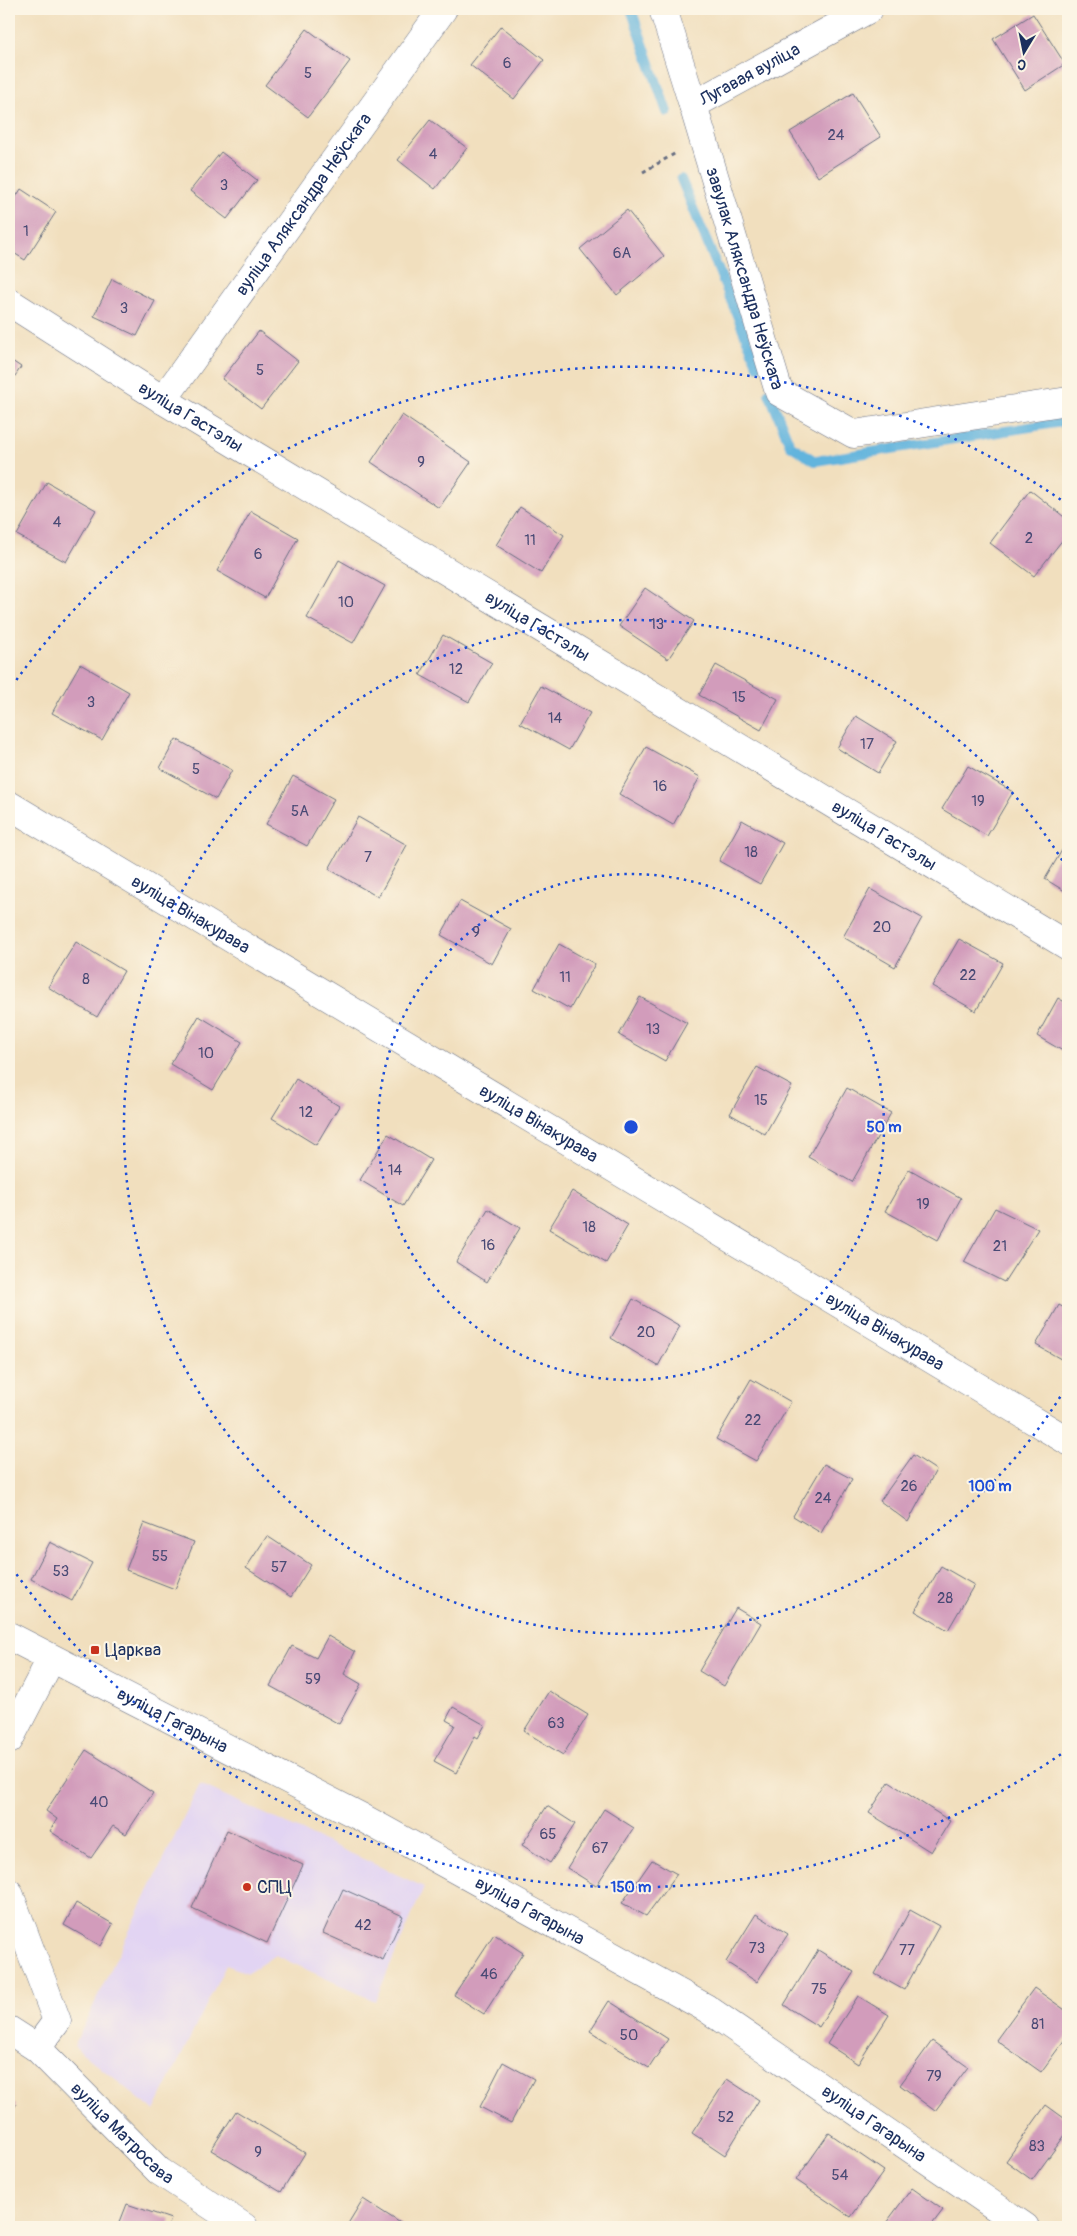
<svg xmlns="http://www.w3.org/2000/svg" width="1077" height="2236" font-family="Pangolin,sans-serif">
<rect width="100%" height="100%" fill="#fcf5e5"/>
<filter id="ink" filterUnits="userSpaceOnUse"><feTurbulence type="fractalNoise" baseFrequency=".02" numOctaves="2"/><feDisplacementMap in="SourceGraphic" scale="10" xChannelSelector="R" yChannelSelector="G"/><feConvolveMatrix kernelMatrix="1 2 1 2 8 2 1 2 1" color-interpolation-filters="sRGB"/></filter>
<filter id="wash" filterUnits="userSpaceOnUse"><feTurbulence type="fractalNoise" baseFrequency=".0096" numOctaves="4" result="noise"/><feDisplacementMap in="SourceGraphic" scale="20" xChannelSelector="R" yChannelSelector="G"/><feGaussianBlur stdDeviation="1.12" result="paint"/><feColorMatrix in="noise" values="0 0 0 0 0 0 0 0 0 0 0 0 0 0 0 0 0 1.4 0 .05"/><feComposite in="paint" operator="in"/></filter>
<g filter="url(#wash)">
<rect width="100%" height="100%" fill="#f1dfbe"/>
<path fill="#e2d4f3" d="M200,1784l224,103 -49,114 -100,-46 -27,18 -22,-8 -72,146 -80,-65z"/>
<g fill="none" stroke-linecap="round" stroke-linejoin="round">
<path stroke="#62b4dd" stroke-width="10" d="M631,9l36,103
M681,179l77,187
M769,393l21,52 25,16 253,-40"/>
</g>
<g id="blocks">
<path fill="#d29cbb" d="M1033,14l32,50 -40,26 -32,-51z
M501,26l43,34 -30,39 -44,-34z
M307,29l43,32 -42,56 -43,-32z
M853,93l28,44 -63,40 -28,-45z
M430,120l37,28 -32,41 -37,-29z
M221,152l36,28 -30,39 -37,-28z
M21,189l35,23 -31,48 -16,-10v-42z
M627,210l37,46 -47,39 -37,-46z
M112,279l43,22 -18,35 -43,-20z
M259,331l39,30 -37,48 -39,-30z
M9,359l12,8 -12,18z
M402,415l69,47 -32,46 -68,-46z
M47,482l49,28 -30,52 -49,-27z
M1030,490l38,30v13l-34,43 -44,-33z
M520,507l44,28 -23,38 -45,-28z
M251,511l47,27 -33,60 -48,-27z
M339,560l46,26 -32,57 -46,-25z
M645,588l49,33 -26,38 -49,-33z
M443,635l49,28 -23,39 -49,-27z
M80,664l49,28 -27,48 -50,-27z
M716,665l62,34 -17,31 -62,-35z
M541,686l49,27 -21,37 -49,-27z
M856,716l41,25 -19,32 -41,-25z
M176,739l56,31 -16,29 -56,-31z
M646,747l54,30 -27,48 -54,-31z
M968,766l45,26 -26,44 -45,-27z
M293,776l41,23 -27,47 -41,-22z
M358,817l49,28 -29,52 -49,-28z
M742,820l41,23 -23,41 -41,-23z
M1068,840v53l-23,-14z
M870,889l52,29 -27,49 -52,-30z
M460,901l51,28 -19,35 -51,-29z
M959,939l44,24 -27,48 -44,-25z
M76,942l48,29 -27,46 -49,-30z
M559,944l36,20 -25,45 -36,-20z
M640,997l47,26 -22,38 -46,-26z
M1058,998l10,6v50l-31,-18z
M199,1016l43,26 -29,48 -43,-26z
M757,1067l35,19 -27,48 -35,-20z
M296,1079l43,27 -23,39 -44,-27z
M847,1088l44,25 -39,69 -44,-25z
M388,1134l43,26 -28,46 -43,-26z
M909,1169l52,29 -23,42 -53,-29z
M572,1191l56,34 -22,38 -57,-34z
M995,1208l43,21 -34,53 -40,-20z
M488,1209l32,19 -33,54 -31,-20z
M633,1299l47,27 -22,40 -47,-28z
M1059,1305l9,5v53l-32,-18z
M751,1379l40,23 -35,59 -40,-22z
M913,1455l23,15 -28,52 -28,-21z
M824,1464l28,15 -31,54 -28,-17z
M144,1523l50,19 -19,47 -49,-19z
M267,1536l44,29 -20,32 -45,-29z
M50,1542l42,21 -20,38 -41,-22z
M941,1566l33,19 -26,45 -33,-19z
M736,1608l25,15 -37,63 -25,-15z
M328,1636l27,16 -11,22 17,10 -22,40 -69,-38 22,-40 24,12z
M549,1691l39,24 -25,40 -39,-24z
M453,1707l32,18 -7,13 -3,-2 -19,37 -22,-12 21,-36 -9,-5z
M86,1750l67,43 -27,41 -13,-8 -22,32 -41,-27 7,-12 -11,-8z
M889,1782l61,39 -19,31 -62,-39z
M547,1806l28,18 -25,39 -28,-18z
M604,1809l30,19 -38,58 -29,-18z
M227,1830l76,35 -36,78 -75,-35z
M652,1860l25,14 -31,42 -24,-13z
M343,1889l60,27 -20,44 -60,-27z
M76,1903l37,21 -12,22 -37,-21z
M910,1910l29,16 -35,64 -29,-16z
M756,1914l32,20 -31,48 -31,-20z
M494,1934l29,19 -39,61 -30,-19z
M818,1950l36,22 -35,55 -35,-22z
M1034,1988l34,24v23l-27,37 -45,-32z
M858,1996l31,19 -31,49 -31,-20z
M609,2001l59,38 -19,29 -59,-37z
M932,2041l36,26 -33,44 -35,-26z
M503,2062l31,17 -23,44 -31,-16z
M727,2079l32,21 -34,55 -33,-22z
M9,2101l7,3 -7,16z
M1046,2105l22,16v10l-36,49 -26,-19z
M236,2111l69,42 -24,39 -70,-42z
M829,2133l55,38 -33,46 -55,-37z
M912,2188l31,22 -13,17h-47z
M363,2199l39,25 -2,3h-54z
M127,2204l44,15 -3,8h-50z"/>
</g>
</g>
<g filter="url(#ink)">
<use href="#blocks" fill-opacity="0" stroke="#666d80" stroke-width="1"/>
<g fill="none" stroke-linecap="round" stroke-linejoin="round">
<defs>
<g id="minor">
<path id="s1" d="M663,9l30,96 176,-96"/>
<path id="s2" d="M693,105l86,287 75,42 214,-33"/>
<path id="s3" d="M9,302l154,98 905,546"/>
<path id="s4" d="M163,400l280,-391"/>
<path id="s5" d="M9,805l1059,636"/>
<path id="s6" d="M9,1636l352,181 345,191 319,219"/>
<path d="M9,1740l42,-81"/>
<path d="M9,1893l48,128 -20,27"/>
<path id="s7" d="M9,2030l28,18 122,123 85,56"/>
</g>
</defs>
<use href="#minor" stroke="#666d80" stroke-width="29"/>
<path stroke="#666d80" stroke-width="3" stroke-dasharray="4 4" stroke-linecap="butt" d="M643,172l33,-19"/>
<use href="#minor" stroke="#fff" stroke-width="28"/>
</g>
</g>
<g fill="none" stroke="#1d4ed8" stroke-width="2.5" stroke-dasharray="2.5 5">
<circle cx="631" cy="1127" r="253"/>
<path d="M1068 1384A507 507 0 1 1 1068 870"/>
<path d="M1067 1750A760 760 0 0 1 12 1568M12 686A760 760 0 0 1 1067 504"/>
</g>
<g fill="#c8321e" stroke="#fcf5e5" stroke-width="2">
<rect x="90" y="1645" width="10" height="10" rx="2.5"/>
<circle cx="247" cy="1887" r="5"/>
</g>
<g text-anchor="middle" stroke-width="4" stroke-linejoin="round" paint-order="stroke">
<g font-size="15" fill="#494a75">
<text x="507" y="68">6</text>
<text x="308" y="78">5</text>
<text x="836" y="140">24</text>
<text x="433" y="159">4</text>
<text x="224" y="190">3</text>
<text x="26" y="236">1</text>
<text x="622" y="258">6А</text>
<text x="124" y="313">3</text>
<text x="260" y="375">5</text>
<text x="421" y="467">9</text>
<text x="57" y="527">4</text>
<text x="1029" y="543">2</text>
<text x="530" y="545">11</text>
<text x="258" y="559">6</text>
<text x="346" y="607">10</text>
<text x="657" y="629">13</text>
<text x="456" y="674">12</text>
<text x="739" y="702">15</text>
<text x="91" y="707">3</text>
<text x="555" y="723">14</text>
<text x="867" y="749">17</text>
<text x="196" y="774">5</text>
<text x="660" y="791">16</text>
<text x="978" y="806">19</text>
<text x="300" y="816">5А</text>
<text x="751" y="857">18</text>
<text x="368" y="862">7</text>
<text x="882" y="932">20</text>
<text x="476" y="937">9</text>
<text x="968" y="980">22</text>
<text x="565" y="982">11</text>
<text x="86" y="984">8</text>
<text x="653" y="1034">13</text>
<text x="206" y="1058">10</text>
<text x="761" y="1105">15</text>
<text x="306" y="1117">12</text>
<text x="395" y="1175">14</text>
<text x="923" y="1209">19</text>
<text x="589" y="1232">18</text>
<text x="488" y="1250">16</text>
<text x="1000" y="1251">21</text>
<text x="646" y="1337">20</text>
<text x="753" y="1425">22</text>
<text x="909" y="1491">26</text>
<text x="823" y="1503">24</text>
<text x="160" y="1561">55</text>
<text x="279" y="1572">57</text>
<text x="61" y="1576">53</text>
<text x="945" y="1603">28</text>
<text x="313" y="1684">59</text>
<text x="556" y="1728">63</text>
<text x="99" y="1807">40</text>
<text x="548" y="1839">65</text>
<text x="600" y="1853">67</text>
<text x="363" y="1930">42</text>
<text x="757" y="1953">73</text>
<text x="907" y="1955">77</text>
<text x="489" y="1979">46</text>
<text x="819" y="1994">75</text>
<text x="1038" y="2029">81</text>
<text x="629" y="2040">50</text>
<text x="934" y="2081">79</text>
<text x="726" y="2122">52</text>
<text x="1037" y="2151">83</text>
<text x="258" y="2157">9</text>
<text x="840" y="2180">54</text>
</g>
<g font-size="18" fill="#1b2f5e" stroke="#fcf5e5">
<text dy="6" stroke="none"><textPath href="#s1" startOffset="165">Лугавая вуліца</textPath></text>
<text dy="6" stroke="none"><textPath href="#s4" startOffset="241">вуліца Аляксандра Неўскага</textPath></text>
<text dy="6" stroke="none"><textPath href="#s2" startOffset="181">завулак Аляксандра Неўскага</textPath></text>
<text dy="6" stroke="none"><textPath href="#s3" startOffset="215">вуліца Гастэлы</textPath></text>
<text dy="6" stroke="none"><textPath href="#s3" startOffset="620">вуліца Гастэлы</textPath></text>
<text dy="6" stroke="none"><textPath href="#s3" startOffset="1025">вуліца Гастэлы</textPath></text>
<text dy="6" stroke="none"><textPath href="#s5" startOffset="212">вуліца Вінакурава</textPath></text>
<text dy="6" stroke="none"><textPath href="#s5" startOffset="618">вуліца Вінакурава</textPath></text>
<text dy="6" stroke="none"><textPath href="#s5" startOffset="1022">вуліца Вінакурава</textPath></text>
<text dy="6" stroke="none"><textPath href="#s6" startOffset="184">вуліца Гагарына</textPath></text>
<text dy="6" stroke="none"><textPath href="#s6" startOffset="589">вуліца Гагарына</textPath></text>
<text dy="6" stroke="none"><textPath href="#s6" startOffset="994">вуліца Гагарына</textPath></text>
<text dy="6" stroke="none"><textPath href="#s7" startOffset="154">вуліца Матросава</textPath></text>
</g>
<g font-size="18" fill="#1b2f5e" stroke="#fcf5e5" text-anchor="start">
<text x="105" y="1656">Царква</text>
<text x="257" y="1893">СПЦ</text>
</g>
</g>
<circle cx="631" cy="1127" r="8" fill="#1d4ed8" stroke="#fcf5e5" stroke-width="2.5"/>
<g font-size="15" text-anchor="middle" font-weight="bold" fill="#1d4ed8" stroke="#fcf5e5" stroke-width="4" stroke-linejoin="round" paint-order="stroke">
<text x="884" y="1132">50 m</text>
<text x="990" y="1491">100 m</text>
<text x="631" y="1892">150 m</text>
</g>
<rect width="1077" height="2236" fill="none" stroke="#fcf5e5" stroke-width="30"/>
<g transform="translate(1024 52) rotate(190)" stroke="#fcf5e5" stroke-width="4" paint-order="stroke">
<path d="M0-4L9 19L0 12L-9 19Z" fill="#1b2f5e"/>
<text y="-8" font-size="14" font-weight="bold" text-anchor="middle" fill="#1b2f5e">С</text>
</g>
</svg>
